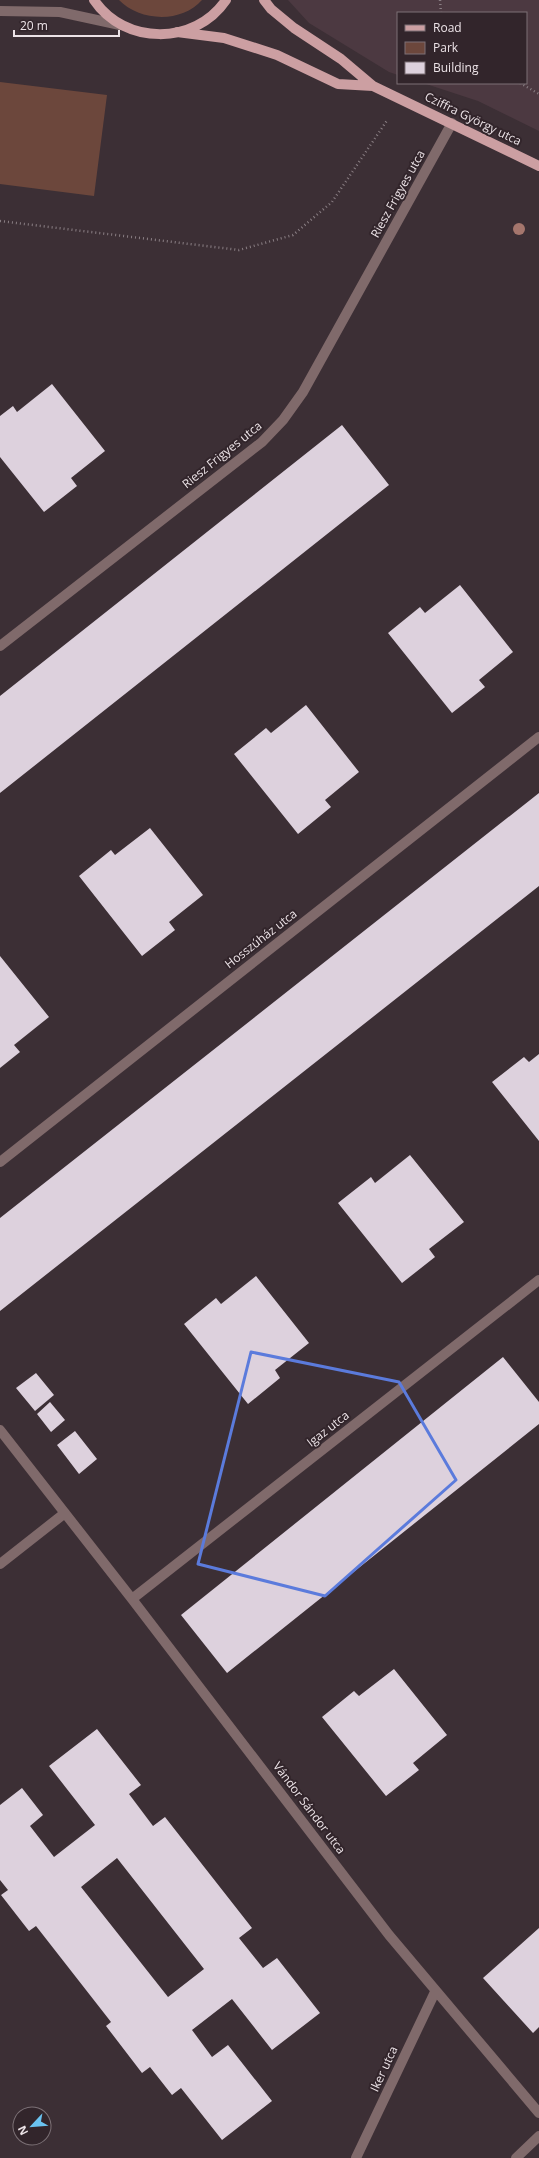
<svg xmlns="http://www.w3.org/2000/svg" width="539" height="2158" font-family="'Open Sans',sans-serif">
<rect width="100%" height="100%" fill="#3c2f35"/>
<path fill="#4c3941" d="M288,0h251v131l-61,-30 -55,-18h103v-70h-128v62l-9,-3 -80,-49z"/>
<path fill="#6c473c" d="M119,0h83c-21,24 -63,21 -83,0z
M0,82l107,13 -13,101 -94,-12z"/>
<path fill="#ddd1dd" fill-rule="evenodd" d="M52,384l53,67 -34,27 6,8 -33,26 -44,-55v-41l13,-10 4,6z
M342,425l47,60 -389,308v-97z
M460,585l53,67 -34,28 6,7 -33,26 -64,-80 32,-26 5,6z
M306,705l53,67 -34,28 6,7 -33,27 -64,-80 32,-26 5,5z
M539,793v93l-539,425v-93z
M150,828l53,67 -34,27 6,8 -33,26 -63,-80 32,-26 4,5z
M0,956l49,61 -35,28 6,7 -20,16z
M539,1054v87l-47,-59 32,-25 5,5z
M410,1155l54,67 -35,27 6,8 -33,26 -64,-80 33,-26 4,6z
M256,1276l53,67 -34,27 5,8 -32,26 -64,-80 32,-26 5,6z
M503,1357l36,45v22l-312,249 -46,-58z
M36,1373l18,22 -19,16 -19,-23z
M50,1402l15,18 -14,12 -14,-18z
M75,1431l22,28 -18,15 -22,-29z
M394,1669l53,66 -34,28 6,7 -33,26 -64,-79 32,-26 5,5z
M97,1729l44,56 -12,9 24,32 12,-9 87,111 -13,10 24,30 14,-10 43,55 -48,37 -40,-51 -40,31 20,27 16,-12 44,56 -50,39 -41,-52 -9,7 -22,-28 -8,6 -36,-47 5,-4 -75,-96 -7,5 -28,-36 7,-5 -8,-10v-75l22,-17 21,27 -13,11 24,31 41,-32 -46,-59zM117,1858l87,111 -36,28 -87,-110z
M539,1928v99l-6,6 -50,-55z"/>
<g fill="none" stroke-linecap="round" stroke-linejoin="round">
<path stroke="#8a7f84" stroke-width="2.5" stroke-dasharray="1 3" stroke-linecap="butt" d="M440,0l1,13
M520,83l19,11
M0,221l239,29 54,-15 39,-33 56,-83"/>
<path stroke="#806a6b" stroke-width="10" d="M0,11l60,1 60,13
M0,646l262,-204 21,-22 20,-28 149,-269
M0,1162l539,-425
M0,1430l132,169 257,336 150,178
M0,1564l65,-51
M132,1599l407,-319
M356,2158l79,-166
M516,2158l23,-22"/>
<path stroke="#cc9fa2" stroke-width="10" d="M94,0c30,45 101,46 132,0
M264,0l7,9 23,19 47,31 32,27 166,80
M177,32l47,6 53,17 61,29 35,2"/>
</g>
<circle fill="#a5766d" cx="519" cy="229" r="6"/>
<path fill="none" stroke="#5b7bdc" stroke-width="3" stroke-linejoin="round" d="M251,1352l148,30 57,98 -131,116 -127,-32z"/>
<g text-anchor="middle" stroke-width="4" stroke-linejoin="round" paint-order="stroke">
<g font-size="12" fill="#ece3e7" stroke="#32252b">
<text transform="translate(473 119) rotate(26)" y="4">Cziffra György utca</text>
<text transform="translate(398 194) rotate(-61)" y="4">Riesz Frigyes utca</text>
<text transform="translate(222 455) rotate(-39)" y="4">Riesz Frigyes utca</text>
<text transform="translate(261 939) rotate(-38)" y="4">Hosszúház utca</text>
<text transform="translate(328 1429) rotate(-38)" y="4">Igaz utca</text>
<text transform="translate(309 1808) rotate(53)" y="4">Vándor Sándor utca</text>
<text transform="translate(384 2069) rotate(-65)" y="4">Iker utca</text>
</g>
</g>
<rect x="397" y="12" width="130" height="72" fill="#32252b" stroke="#7c7176"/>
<rect x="405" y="25" width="20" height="6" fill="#cc9fa2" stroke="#7c7176"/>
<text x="433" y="32" font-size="12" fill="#ece3e7">Road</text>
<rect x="405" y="42" width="20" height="12" fill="#6c473c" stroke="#7c7176"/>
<text x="433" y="52" font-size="12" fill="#ece3e7">Park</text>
<rect x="405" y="62" width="20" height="12" fill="#ddd1dd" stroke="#7c7176"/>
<text x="433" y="72" font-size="12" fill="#ece3e7">Building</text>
<g transform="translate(32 2126) rotate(244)"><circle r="19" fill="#32252b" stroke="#7c7176"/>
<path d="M0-3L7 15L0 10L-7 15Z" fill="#6ac3f1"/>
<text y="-6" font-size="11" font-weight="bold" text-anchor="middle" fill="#ece3e7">N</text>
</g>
<path d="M14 30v6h105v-6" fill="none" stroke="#ece3e7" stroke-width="2"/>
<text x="20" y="30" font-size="12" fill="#ece3e7" stroke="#32252b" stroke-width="3" paint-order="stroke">20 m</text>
</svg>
